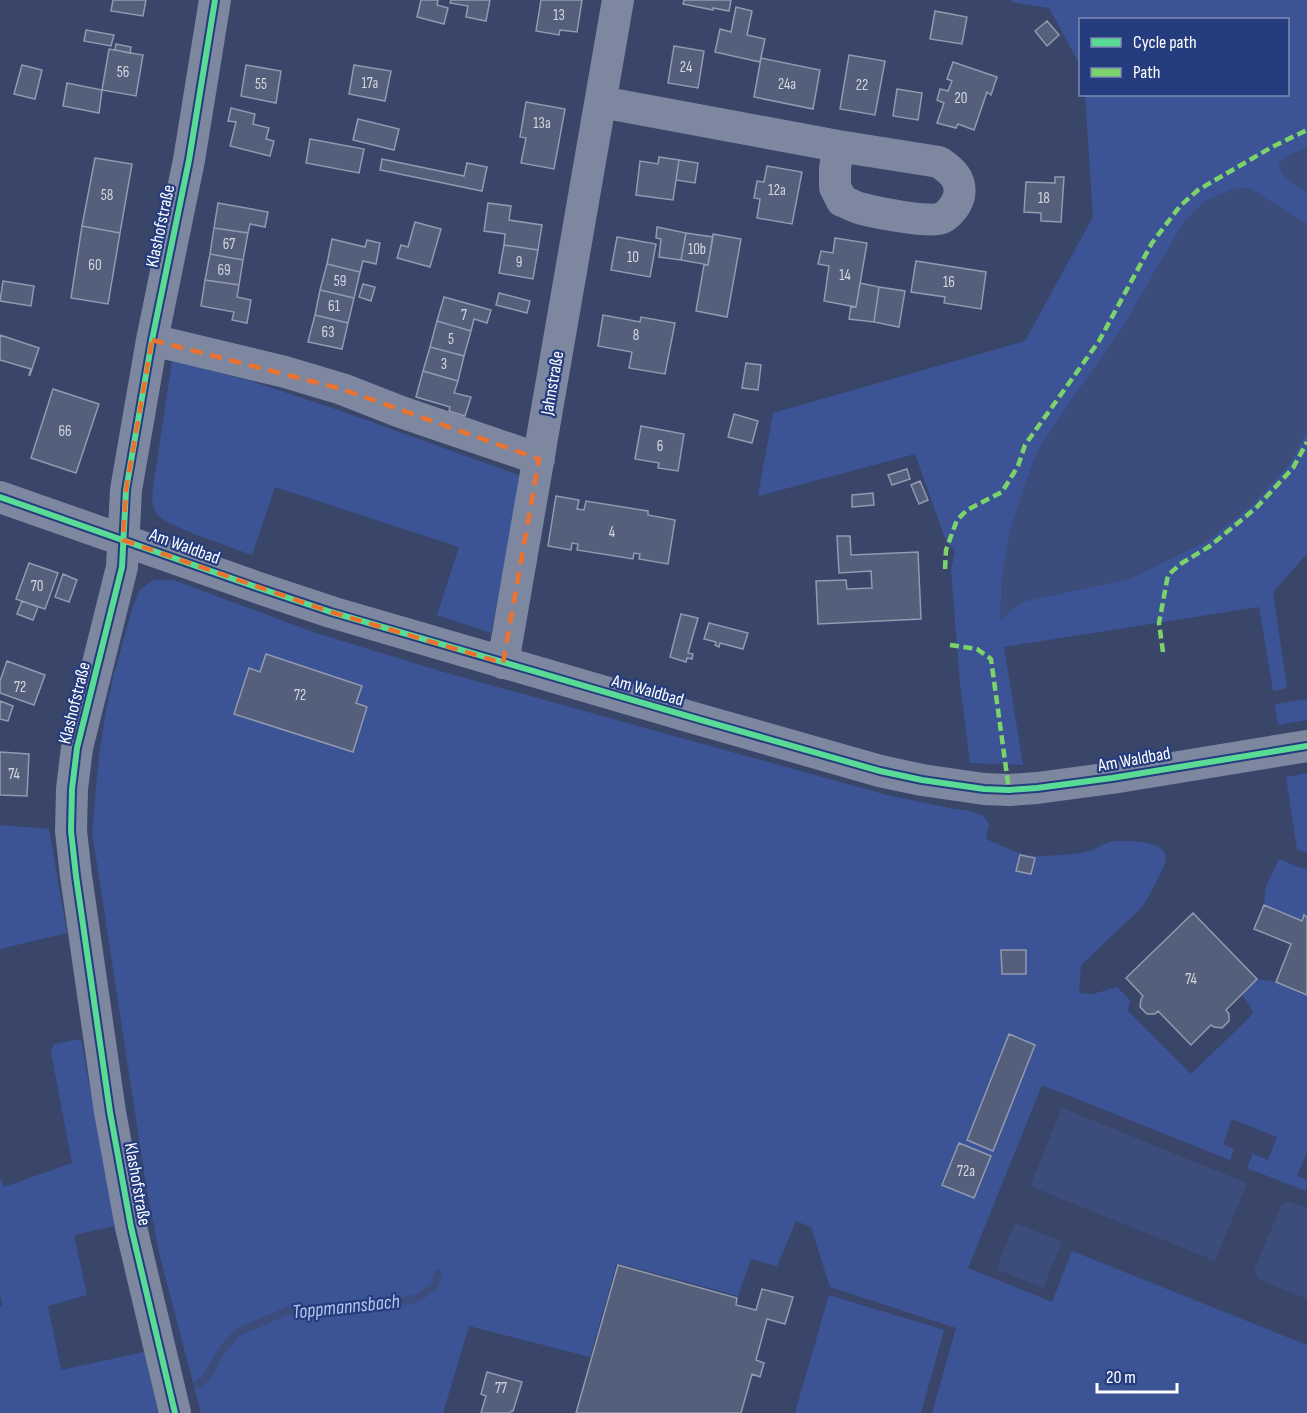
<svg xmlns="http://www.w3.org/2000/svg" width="1307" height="1413" font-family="'Sofia Sans Condensed',sans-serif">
<rect width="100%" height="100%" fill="#39466a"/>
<path fill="#3c5496" d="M1012,0h295v148l-15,6 -13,8c0,15 17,22 28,30v32l-58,-36 -65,34 -62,106 -82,118 -15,38 -23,93 -2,44 10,-10 15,-10 104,-22 78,-38 46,-37 35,-38 19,-35v123l-34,38 14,96 -14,3 -14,-84 -255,40 19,118 -53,-2 -10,-80 -9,-113 4,-19 -9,-10 -31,-87 -157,42 15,-83 252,-72 68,-124 -8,-122 203,-1v-74h-208v45l-31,-57 -37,-6z
M172,361l82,21 90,30 177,64 -30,157 -54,-18 22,-68 -184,-60 -23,68c-18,-7 -84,-28 -94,-40 -7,-8 -6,-17 -5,-27z
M153,580h20l140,52 127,39 447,124 62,13 21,3 12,4 7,8 -3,16c15,6 32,16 48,17 15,0 36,-1 51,-4 9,-1 16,-8 25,-10 13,-2 57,-3 56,17 -1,8 -17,37 -22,45 -5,7 -13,14 -20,20 -14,14 -29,27 -43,41l-2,28 14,1 24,-7 13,13 -2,11 63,63 59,-57 3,-6 -11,-17 15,-15 19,3 31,13v157l-10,24 10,4 -1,11 -59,-23 6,-14 15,6 9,-23 -45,-18 -9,25 11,5 -4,11 -188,-75 -74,183 84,34 20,-51 235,94v68h-375l24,-85 -126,-41 -19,-60 -15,-6 -19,45 -26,-7 -13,37 -121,-33 -27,94 -121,-31 -26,87h-242l-42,-160 -13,-69 -54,-352 7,-76 6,-40 8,-38 19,-69 8,-19z
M1307,699v21l-29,5 -3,-21z
M1307,773v80l-10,-4 -11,-72z
M0,825l49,4 18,104 -67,16z
M1279,859l22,9 6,1v47l-3,-1 -2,6 -38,-16 2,-19z
M81,1039l34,187 -41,9 13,60 -39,11 13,64 83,-18 14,61h-158v-105l3,-4 -3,-8v-118l4,9 68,-24 -21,-111 3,-8z
M829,1295l115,35 -23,83h-126z"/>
<path fill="#3c4c7b" d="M1307,148v44c-11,-8 -28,-15 -28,-30l13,-8z
M1249,188l58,36v207l-19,35 -35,38 -46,37 -78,38 -104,22 -15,10 -10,11 2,-45 7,-43 16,-50 15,-38 82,-118 62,-106 21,-21 27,-12z
M1062,1108l185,75 -32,78 -185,-75z
M1289,1201l18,7v91l-49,-20 -4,-9 28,-66z
M1015,1223l47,18 -19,47 -47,-19z"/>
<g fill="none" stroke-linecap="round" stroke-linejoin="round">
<path stroke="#3c4c7b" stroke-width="8" d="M198,1384l8,-6 16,-28 16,-18 49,-21 78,-2 53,-11 16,-12 4,-12"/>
</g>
<path fill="#545f7c" stroke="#929aaf" stroke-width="1.5" d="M113,0h33l-3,16 -32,-5z
M421,0h17l-1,5 11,3 -4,16 -27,-7z
M451,0h39l-4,21 -20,-4 2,-11 -18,-3z
M541,0h41l-5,32 -17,-2 -1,5 -23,-4z
M684,0h47l-2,11 -16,-3v2l-30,-6z
M736,7l16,4 -5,24 18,4 -5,23 -45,-10 5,-23 11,3z
M935,11l32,6 -5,27 -32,-5z
M1047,21l12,14 -12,11 -12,-15z
M86,30l28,5 -3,11 -27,-5z
M116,44l15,3 -1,6 -15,-3z
M674,46l30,5 -6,37 -30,-5z
M109,49l34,6 -7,41 -34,-6z
M849,55l36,6 -10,54 -35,-6z
M761,58l59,12 -7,39 -59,-12z
M953,62l44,15 -6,18 -4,-3 -13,38 -16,-6 -2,4 -19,-5 7,-20 -7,-3 3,-11 8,2 4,-10 -5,-2z
M22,65l20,5 -7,29 -21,-5z
M246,65l35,6 -5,32 -35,-7z
M354,65l37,6 -6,30 -36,-7z
M67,83l35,7 -3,23 -36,-7z
M897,89l25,4 -4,27 -25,-4z
M526,102l39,7 -11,60 -33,-6 5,-25 -6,-1z
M231,108l24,6 -2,10 16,4 -3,11 8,2 -4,15 -40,-10 6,-24 -8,-1z
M358,119l41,10 -5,21 -41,-10z
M310,139l54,10 -5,24 -53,-10z
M659,157l20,3 -6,40 -37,-5 4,-34 18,3z
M95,158l37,6 -12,69 -38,-7z
M382,159l82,17 3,-13 20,4 -5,24 -102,-21z
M679,160l19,3 -3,20 -19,-3z
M767,166l35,6 -10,52 -35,-6 3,-19 -6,-1 3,-17 7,1z
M1055,177h9l-3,45 -20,-1v-8l-17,-1 2,-30 29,1z
M218,203l50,9 -3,15 -15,-3 -2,9 -34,-5z
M488,203l23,3 -2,14 33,5 -4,25 -34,-5 1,-11 -21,-3z
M415,222l26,7 -11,38 -33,-9 4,-13 7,2z
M82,226l38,7 -12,71 -37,-6z
M657,227l29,6 -5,27 -22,-3 2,-18 -5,-1z
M214,228l34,5 -5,27 -33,-6z
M686,233l27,4 -5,28 -27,-5z
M713,234l28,5 -14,78 -31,-6 8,-46h4z
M617,237l39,7 -6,33 -39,-7z
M835,238l32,5 -11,64 -32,-6 5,-35 -11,-2 3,-13 12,2z
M332,239l33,8 2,-7 13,3 -4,21 -13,-3 -3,11 -33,-8z
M504,245l34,5 -5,29 -34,-6z
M210,254l33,6 -4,25 -34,-5z
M916,261l70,11 -5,37 -37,-6 1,-6 -34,-5z
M327,264l33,8 -6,26 -34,-8z
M205,280l34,5 -2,12 14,3 -4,23 -15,-3 2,-8 -33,-6z
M3,281l31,5 -3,20 -31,-5z
M860,283l19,4 -5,35 -25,-3 2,-13 5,1z
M363,284l12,3 -4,14 -12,-4z
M879,287l26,4 -6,36 -25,-5z
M320,290l34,8 -6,25 -33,-8z
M499,293l31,8 -3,12 -31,-8z
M444,297l47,13 -4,13 -13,-4 -3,12 -34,-10z
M315,315l33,8 -6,26 -34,-7z
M603,315l37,7 1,-5 34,6 -10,51 -36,-6 3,-16 -34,-6z
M437,321l34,10 -7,25 -34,-9z
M0,335l39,13 -9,27h-1l2,-6 -31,-9z
M430,347l34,9 -6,25 -35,-10z
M746,363l15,2 -3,25 -16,-2z
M423,371l35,10 -4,12 17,4 -6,19 -16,-5 1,-4 -34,-10z
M53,389l46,15 -23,69 -45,-15z
M734,414l24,7 -6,22 -24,-6z
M641,426l43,8 -6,37 -20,-3 1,-5 -24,-4z
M907,469l3,10 -18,6 -4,-10z
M920,481l8,19 -9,4 -8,-19z
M873,493l1,12 -22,2v-12z
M556,496l23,4 -2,9 7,1 2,-9 62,10v4l27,5 -7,44 -29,-5 1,-5 -6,-1 -1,6 -56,-9 1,-6 -6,-1 -1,7 -23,-4z
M837,536h13l1,19 67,-3 3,67 -103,5 -2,-43 30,-1 1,9 25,-1 -1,-17 -32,2z
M29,563l29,10 -13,36 -29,-10z
M63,574l14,6 -8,22 -14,-5z
M22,601l16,6 -5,13 -16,-6z
M681,614l17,4 -10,35 5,1 -1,5 -5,-1 -1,4 -16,-5z
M709,623l39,10 -5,16 -23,-6 -1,4 -4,-2 1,-3 -12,-3z
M266,654l96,32 -6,17 11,4 -14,45 -119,-38 15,-46 11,4z
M7,661l38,14 -11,30 -34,-12v-12z
M0,701l13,5 -5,15 -8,-2z
M0,752l29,2 -2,42 -27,-1z
M1020,855l15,3 -4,16 -15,-3z
M1264,905l38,16 2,-6 3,2v78l-31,-13 15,-38 -37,-15z
M1193,913l64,66 -31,31 3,4v7l-7,7 -8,-1 -3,-2 -20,20 -33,-34 -3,3h-8l-7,-7 1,-8 2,-3 -17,-18z
M1001,950h25v24h-24z
M1009,1034l26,11 -42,106 -26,-11z
M959,1143l32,13 -17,42 -32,-13z
M618,1265l119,33 -1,7 20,5 6,-21 31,8 -8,27 -18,-5 -11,41 8,3 -4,14 -8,-3 -11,39h-165z
M487,1372l35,10 -9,29h-2l-1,2h-29l5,-17 -5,-2z"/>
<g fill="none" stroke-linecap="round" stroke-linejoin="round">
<path stroke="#7e87a0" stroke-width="32" d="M601,102l237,44 101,16c13,9 23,17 20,34 -2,8 -9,18 -17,22 -10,6 -69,-6 -83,-10 -6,-2 -12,-5 -17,-7l-7,-14v-18l3,-23
M152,340l133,32 57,17 59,23 138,47
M0,497l256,90 75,25 370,108 179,51 42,9 62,9 25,1 28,-2 75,-10 195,-32
M503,663l115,-663
M175,1413l-44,-186 -21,-115 -34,-236 -5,-45 1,-42 5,-41 45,-181 4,-77 26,-150 37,-180 26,-160"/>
<path stroke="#7cd36c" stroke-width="4.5" stroke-dasharray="9 4.5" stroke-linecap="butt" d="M945,569l1,-19 11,-30 10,-10 35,-18 16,-26 7,-21 74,-104 53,-98 28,-37 18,-16 74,-43 35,-17
M950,645l27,4 14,10 18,131
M1163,652l-4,-29 9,-48 14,-12 28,-17 46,-38 37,-40 14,-26"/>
<defs>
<path id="cycleway" d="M0,497l256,90 75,25 370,108 179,51 42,9 62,9 25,1 28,-2 75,-10 195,-32
M175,1413l-44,-186 -21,-115 -34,-236 -5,-45 1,-42 5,-41 45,-181 4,-77 26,-150 37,-180 26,-160"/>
</defs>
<use href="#cycleway" stroke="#253c7e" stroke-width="10"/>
<use href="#cycleway" stroke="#5adb95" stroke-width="6"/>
</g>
<path fill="none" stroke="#eb7230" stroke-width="4.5" stroke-dasharray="12 8" stroke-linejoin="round" d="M152,340l190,49 197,70 -36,204 -172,-51 -208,-72 3,-50z"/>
<g text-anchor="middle" stroke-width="4.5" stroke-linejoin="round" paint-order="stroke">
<g font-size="15" fill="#d4d7de">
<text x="559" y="20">13</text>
<text x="686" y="72">24</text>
<text x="123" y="77">56</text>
<text x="370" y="88">17a</text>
<text x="261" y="89">55</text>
<text x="787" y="89">24a</text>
<text x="862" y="90">22</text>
<text x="961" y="103">20</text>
<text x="542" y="128">13a</text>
<text x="777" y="195">12a</text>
<text x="107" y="200">58</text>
<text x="1044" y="203">18</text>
<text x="229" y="249">67</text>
<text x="697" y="254">10b</text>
<text x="633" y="262">10</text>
<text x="519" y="267">9</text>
<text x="95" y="270">60</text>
<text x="224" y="275">69</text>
<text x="845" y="280">14</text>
<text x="340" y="286">59</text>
<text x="949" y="287">16</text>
<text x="334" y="311">61</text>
<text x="464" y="320">7</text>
<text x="328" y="337">63</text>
<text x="636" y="340">8</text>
<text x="451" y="344">5</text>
<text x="444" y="369">3</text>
<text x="65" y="436">66</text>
<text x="660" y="451">6</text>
<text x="612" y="537">4</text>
<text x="37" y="591">70</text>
<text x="20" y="692">72</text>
<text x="300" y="700">72</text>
<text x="14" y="779">74</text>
<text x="1191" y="984">74</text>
<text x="966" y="1176">72a</text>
<text x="501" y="1393">77</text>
</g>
<g font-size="18" fill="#fff" stroke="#253c7e">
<text transform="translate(160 226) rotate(-78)" y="6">Klashofstraße</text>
<text transform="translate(552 383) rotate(-80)" y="6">Jahnstraße</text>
<text transform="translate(185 546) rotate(20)" y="6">Am Waldbad</text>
<text transform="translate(648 690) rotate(16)" y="6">Am Waldbad</text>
<text transform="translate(74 703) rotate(-76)" y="6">Klashofstraße</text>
<text transform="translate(1134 759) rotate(-10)" y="6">Am Waldbad</text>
<text transform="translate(138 1184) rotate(80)" y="6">Klashofstraße</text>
</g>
<g font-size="20" font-style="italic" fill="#b6c5ed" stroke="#253c7e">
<text transform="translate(346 1306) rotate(-6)" y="7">Toppmannsbach</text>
</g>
</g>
<rect x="1079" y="18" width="210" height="78" fill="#253c7e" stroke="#7c8ab2" stroke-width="1.5"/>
<rect x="1091" y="38" width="30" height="9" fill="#5adb95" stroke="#7c8ab2" stroke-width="1.5"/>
<text x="1133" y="48" font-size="18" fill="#ffffff">Cycle path</text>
<rect x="1091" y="68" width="30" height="9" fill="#7cd36c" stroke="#7c8ab2" stroke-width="1.5"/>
<text x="1133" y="78" font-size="18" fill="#ffffff">Path</text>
<path d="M1097 1383v9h80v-9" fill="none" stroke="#ffffff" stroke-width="3"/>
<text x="1106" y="1383" font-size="18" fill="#ffffff" stroke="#253c7e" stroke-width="4.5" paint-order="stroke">20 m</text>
</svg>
